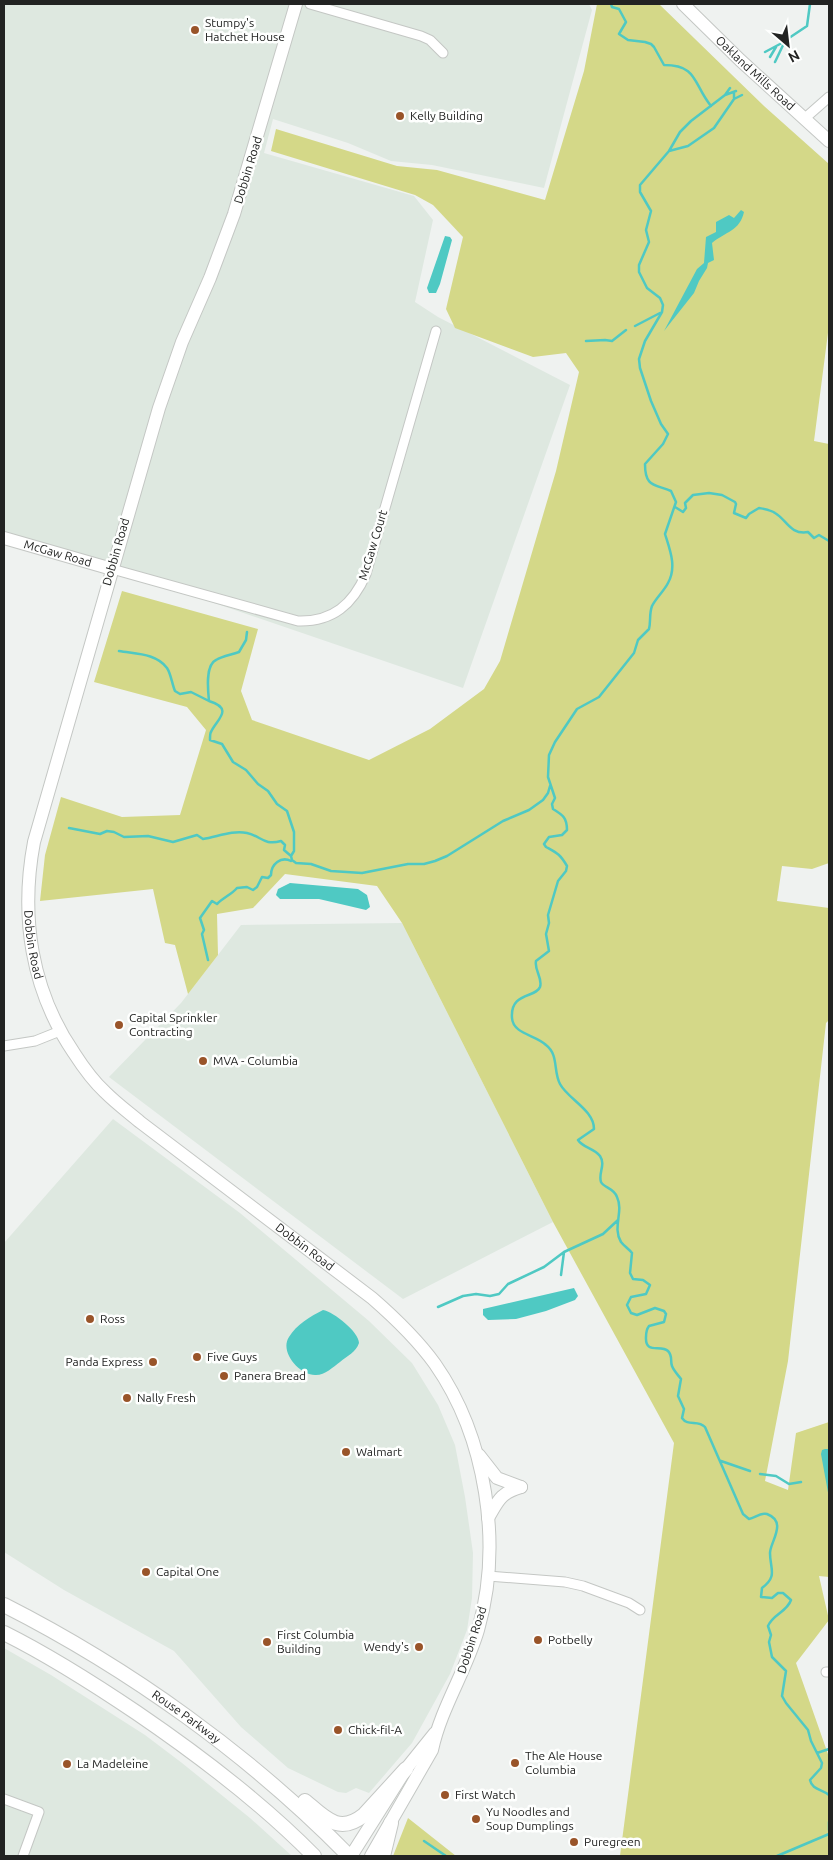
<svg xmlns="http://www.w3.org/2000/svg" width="833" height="1860" font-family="Ubuntu,sans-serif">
<rect width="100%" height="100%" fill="#eff2f0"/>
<path fill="#dee8e0" d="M4,4h585l3,6 -48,178 -112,-23 -41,-4 -43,-18 -75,-24 -9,34 150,43 19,24 -18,82 23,15 132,68 -107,303 -459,-157z
M402,923l151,299 -150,77 -294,-222 72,-74 60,-78z
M113,1119l127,94 129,108 43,42 26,42 17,40 10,52 8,56 -1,45 -5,32 -17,44 -38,69 -43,50 -13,-5 -10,5 -8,-1 -50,-24 -47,-41 -67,-76 -110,-61 -60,-38v-309z
M4,1648l47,27 94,60 37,28 68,55 42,38h-288z"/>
<path fill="#d4d888" d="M597,4h62l105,102 65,58v161l-15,116 15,3v419l-17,6 -30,-3 -5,35 52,7v112l-3,3 -38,338 -23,120 23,9 8,-57 33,-11v155l-10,-1 10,44 -33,43 33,94v99h-209l54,-413 -121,-221 -151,-299 -25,-37 -92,-12 -32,34 -36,6 1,41 -30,39 -13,-49 -10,-2 -12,-54 -113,12 5,-46 16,-58 61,20 58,-2 26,-85 -19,-23 -93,-25 28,-91 136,38 -17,62 11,29 117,40 61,-31 54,-40 16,-28 56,-190 23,-99 -13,-19 -33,4 -78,-29 -9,-19 17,-72 -30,-32 -18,-10 -144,-44 5,-22 121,37 40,4 108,30 39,-129z
M408,1818l48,38h-63z"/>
<path fill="#4fc9c3" d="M741,210l3,2c-4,19 -19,20 -32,31l2,17 -6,3 -1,5 -8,13 -5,12 -30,38 33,-62 7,-6 2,-26 10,-5v-10l13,-7 5,3z
M445,236l5,1 2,3 -12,44 -4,9h-7l-2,-5z
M290,883l68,6 9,6 3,12 -4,3 -47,-11h-39l-4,-4 2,-6z
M574,1288l4,8 -3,4 -29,11 -30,8 -28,1 -5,-5v-6z
M323,1310c11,2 36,22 36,33 -3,9 -12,13 -19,19 -7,5 -15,13 -24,13 -16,1 -37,-23 -27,-38 7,-12 22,-21 34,-27z
M825,1449h4v49l-8,-44 1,-4z"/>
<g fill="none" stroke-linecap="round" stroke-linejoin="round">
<path stroke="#4fc9c3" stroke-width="2.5" d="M611,4l1,3 7,2 7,13 -7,12 9,6 17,2 6,2 3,3 10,18c34,0 29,19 47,41
M765,52l15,-8 27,-18 3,-22
M770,57l6,-10
M775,62l10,-21
M730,88l-5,7 -34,26 -11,11 -11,19 -29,34v7l11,19 -5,19 3,12 -10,23v7l8,16 13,10 3,7 -1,7 -17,29 -6,18 1,9 11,33 10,23 7,10 -5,10 -18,20c0,23 9,20 26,27l5,11 -11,32c5,16 12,33 3,49 -4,8 -12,15 -16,23 -3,8 -1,15 -3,23l-11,11 -4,13 -35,44 -22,12 -22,33 -6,13 -1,22 7,21 -3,6 1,5c10,6 14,9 14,21l-5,5 -13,2 -5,7 2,3c11,6 14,7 21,19l-1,5 -8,10 -10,34 1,8 -3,11 3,17 -13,10c-2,9 7,17 4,26 -4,11 -30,5 -28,31 1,16 24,17 34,27 13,10 7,26 14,39 8,15 34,26 34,45l-16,11c5,8 16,8 22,16 6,9 -2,17 1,26 3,6 13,6 16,15 7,15 -5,30 4,45 3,4 8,7 11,11l-2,20 3,6 10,1 7,5 -4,9 -15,3 -4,8 4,8 6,2 18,-7 9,3 2,3 -2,8 -15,4c-3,4 -3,7 -3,11 -1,18 15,7 22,14 5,5 2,10 4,15 2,5 6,9 9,13l-3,17 6,13 -2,9c6,9 16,1 23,9l38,87 6,5c6,-1 12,-7 18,-5 21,8 3,28 3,39 0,16 8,23 -8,35l-1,9 11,1 6,-5h5l8,7c-4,12 -18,14 -23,26l3,9 -2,7 3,15 14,14 -4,25 4,7 22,27 3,11 11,22 -1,5 -11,12c2,10 12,9 19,15
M734,93v6l8,-4
M725,95l11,-4
M669,151l19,-5 26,-18 20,-29
M635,326l25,-13
M586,341l19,-1 7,1 14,-11
M675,507l8,5 3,-4 -1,-5 8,-8 16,-2 13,2 13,7 1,2 -2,9 12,5 3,-4 10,-6c5,1 12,2 16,5 12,7 15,22 33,19l6,6 5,-3 10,6
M247,632l-1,8 -7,12c-8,3 -16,4 -23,8 -11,5 -8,31 -7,41 26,8 7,19 2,31 -1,1 -1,7 -1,8l12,4 11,18 13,8 12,14 10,7 9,13 10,7 7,21v19l-3,5
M119,651c16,3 37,2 48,17 4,6 5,16 8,23l5,3 11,-2 18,9
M69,828l31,6 7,-3 7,1 10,5 24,-1 25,6 24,-7 6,4c14,-2 29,-9 44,-6 14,3 17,13 34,8l4,4 -1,5 7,6 1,4 4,3 15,1 20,7 31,2 46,-9h16l11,-3 12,-5 56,-35 26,-11 14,-10 5,-7 2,-7
M208,960l-6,-26 2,-4 -4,-12 12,-17 5,3c6,-6 15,-10 20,-16l10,-1 6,3 4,-3 5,-10 6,1 3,-3c0,-11 10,-19 20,-14
M561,1275l3,-23
M438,1307l25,-11 13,-2 14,2 9,-2 9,-10 36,-17 20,-15 39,-18 15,-14
M721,1461l29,10
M760,1474l16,2 13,8 12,-2
M817,1753l12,-4
M829,1822v8
M424,1841l22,15
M777,1856l52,-22"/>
<defs>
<path id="street" d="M310,4l111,32 9,4 13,13
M804,119l25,-22
M112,569l186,52c35,1 55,-17 68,-47l70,-243
M4,1046l31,-5 25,-10
M488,1576l77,6 18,4 46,17 11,7
M826,1672h3
M4,1799l35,13 -16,44"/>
<g id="secondary">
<path id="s1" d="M296,4l-62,210 -24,64 -28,64 -23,66 -125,434c-14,74 -3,148 40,211 9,14 19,28 31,39 11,11 23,20 35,30l232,176c23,20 45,41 63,66 51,73 68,180 43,266 -12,41 -37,78 -46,120l-61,106"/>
<path id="s2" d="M683,4l57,56 89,81"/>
<path id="s3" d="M4,538l108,31"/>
<path d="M479,1455l18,23 24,9"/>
<path d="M488,1518c10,-17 12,-25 33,-31"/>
<path d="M351,1856l55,-87 29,-36"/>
</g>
<g id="primary">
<path id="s4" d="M4,1605c126,64 246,150 345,251"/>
<path d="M4,1633c46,23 90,51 133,80 63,43 124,89 177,143"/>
<path d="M305,1801c20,17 34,34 59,14l42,-46"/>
<path d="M383,1856l8,-33"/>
</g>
</defs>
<use href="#street" stroke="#c4c7c4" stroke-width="11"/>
<use href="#secondary" stroke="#c4c7c4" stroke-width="14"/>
<use href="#primary" stroke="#c4c7c4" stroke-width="16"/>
<use href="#street" stroke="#fff" stroke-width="9"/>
<use href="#secondary" stroke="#fff" stroke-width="12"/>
<use href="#primary" stroke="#fff" stroke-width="14"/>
</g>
<g fill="#995429" stroke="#fefffe" stroke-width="2">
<circle cx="195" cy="30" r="5"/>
<circle cx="400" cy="116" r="5"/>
<circle cx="119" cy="1025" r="5"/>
<circle cx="203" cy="1061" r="5"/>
<circle cx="90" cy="1319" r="5"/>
<circle cx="197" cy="1357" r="5"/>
<circle cx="153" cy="1362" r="5"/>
<circle cx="224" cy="1376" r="5"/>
<circle cx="127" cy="1398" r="5"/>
<circle cx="346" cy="1452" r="5"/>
<circle cx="146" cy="1572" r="5"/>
<circle cx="538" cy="1640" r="5"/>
<circle cx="267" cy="1642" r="5"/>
<circle cx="419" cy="1647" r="5"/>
<circle cx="338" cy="1730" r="5"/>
<circle cx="515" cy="1763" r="5"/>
<circle cx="67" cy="1764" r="5"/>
<circle cx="445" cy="1795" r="5"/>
<circle cx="476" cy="1819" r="5"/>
<circle cx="574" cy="1842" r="5"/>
</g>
<g text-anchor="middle" stroke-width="5" stroke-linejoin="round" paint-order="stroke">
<g font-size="12" fill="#222322" stroke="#fefffe" text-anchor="start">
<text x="205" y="27">Stumpy's<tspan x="205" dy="14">Hatchet House</tspan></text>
<text x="410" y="120">Kelly Building</text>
<text x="129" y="1022">Capital Sprinkler<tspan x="129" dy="14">Contracting</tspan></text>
<text x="213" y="1065">MVA - Columbia</text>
<text x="100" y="1323">Ross</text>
<text x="207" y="1361">Five Guys</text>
<text x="143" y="1366" text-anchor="end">Panda Express</text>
<text x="234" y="1380">Panera Bread</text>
<text x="137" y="1402">Nally Fresh</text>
<text x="356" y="1456">Walmart</text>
<text x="156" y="1576">Capital One</text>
<text x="277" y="1639">First Columbia<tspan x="277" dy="14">Building</tspan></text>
<text x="548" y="1644">Potbelly</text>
<text x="409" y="1651" text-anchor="end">Wendy's</text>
<text x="348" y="1734">Chick-fil-A</text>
<text x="525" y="1760">The Ale House<tspan x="525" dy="14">Columbia</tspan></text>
<text x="77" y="1768">La Madeleine</text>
<text x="455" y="1799">First Watch</text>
<text x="486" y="1816">Yu Noodles and<tspan x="486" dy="14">Soup Dumplings</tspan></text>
<text x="584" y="1846">Puregreen</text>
</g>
<g font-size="12" fill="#222322" stroke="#fefffe">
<text dy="4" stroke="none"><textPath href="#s2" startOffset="100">Oakland Mills Road</textPath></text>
<text transform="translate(248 170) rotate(-73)" y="4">Dobbin Road</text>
<text transform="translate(373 545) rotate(-73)" y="4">McGaw Court</text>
<text transform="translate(116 552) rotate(-74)" y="4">Dobbin Road</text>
<text dy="4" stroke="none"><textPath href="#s3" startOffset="56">McGaw Road</textPath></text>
<text dy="4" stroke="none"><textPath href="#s1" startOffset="982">Dobbin Road</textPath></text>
<text dy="4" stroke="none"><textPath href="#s1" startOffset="1402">Dobbin Road</textPath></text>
<text transform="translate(472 1640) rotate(-72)" y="4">Dobbin Road</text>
<text dy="4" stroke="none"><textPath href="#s4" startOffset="214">Rouse Parkway</textPath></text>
</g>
</g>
<rect width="833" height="1860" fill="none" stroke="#222322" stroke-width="10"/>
<g transform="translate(788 45) rotate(152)" stroke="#fefffe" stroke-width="4" paint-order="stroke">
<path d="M0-4L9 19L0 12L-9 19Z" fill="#222322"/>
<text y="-8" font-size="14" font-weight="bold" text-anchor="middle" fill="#222322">N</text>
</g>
</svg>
